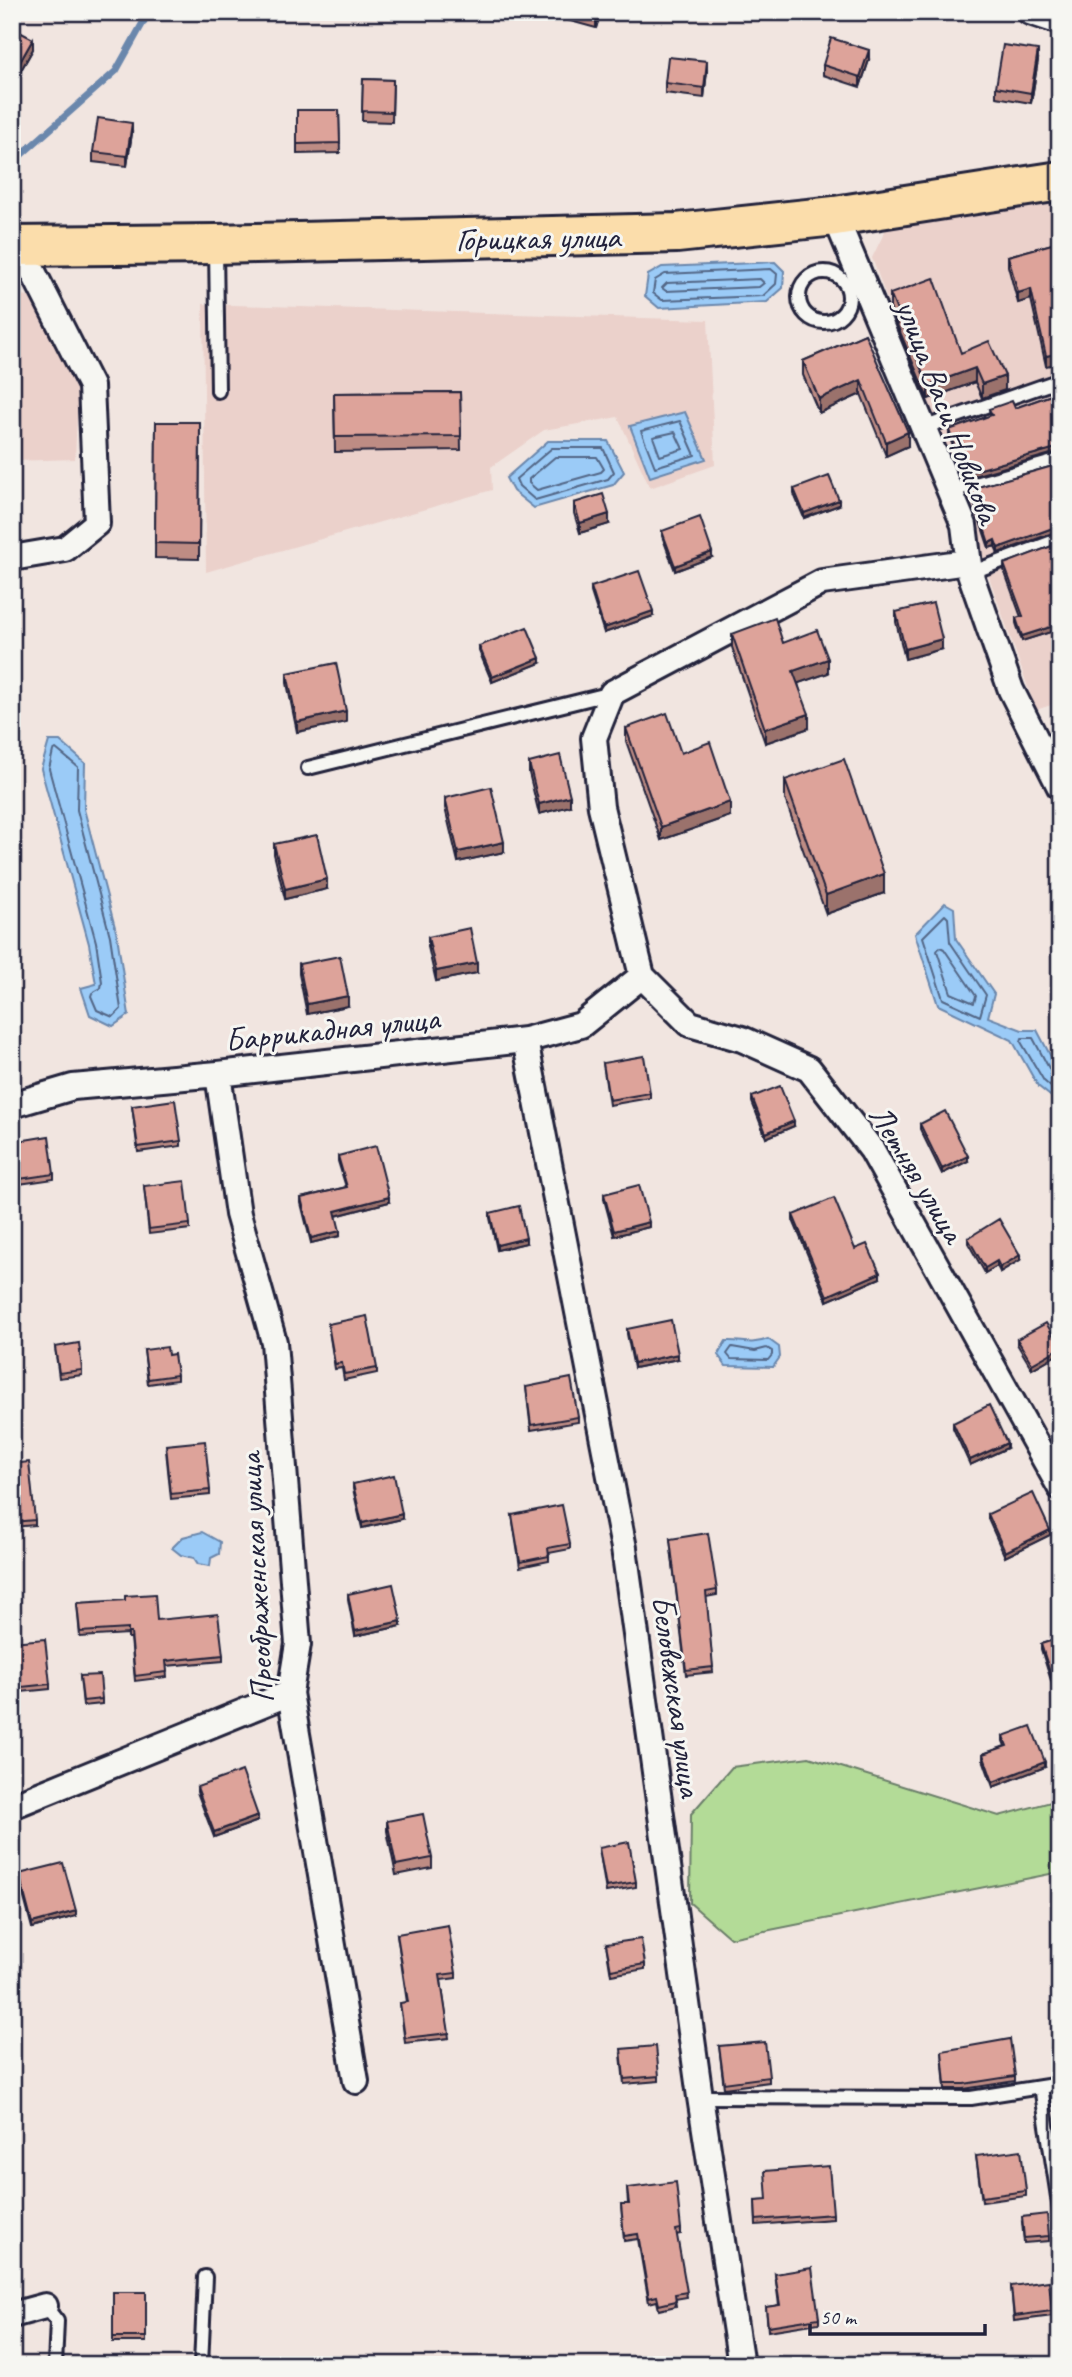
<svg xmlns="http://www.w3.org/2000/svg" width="1072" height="2377" font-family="Caveat,sans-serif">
<rect width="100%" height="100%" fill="#f1e5e0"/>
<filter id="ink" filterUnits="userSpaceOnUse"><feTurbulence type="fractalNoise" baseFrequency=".0143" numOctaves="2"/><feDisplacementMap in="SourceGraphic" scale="14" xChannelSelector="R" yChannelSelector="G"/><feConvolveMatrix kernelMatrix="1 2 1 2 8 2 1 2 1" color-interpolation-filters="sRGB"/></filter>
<g filter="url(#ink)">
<path fill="#ebd1cb" d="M1060,203v499l-24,8 -106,-300 -6,-10 -52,-142 14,-29z
M12,295l24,1 42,96 -3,67 -63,2z
M203,304l505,16 7,145 -65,23 -32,-71 -74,13 -53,37 1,23 -286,82z"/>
<path fill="#b3db97" stroke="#6a7e69" stroke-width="2" d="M809,1757l190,59 59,-16 2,2v70l-330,66 -40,-35 1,-89 41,-47z"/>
<path fill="#9bcbf7" stroke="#6b87ac" stroke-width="2" d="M775,262l9,9 -1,17 -16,14 -108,6 -14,-12 3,-21 14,-8z
M685,412l21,47 -56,18 -20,-51z
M548,441h60l16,31 -11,13 -79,23 -21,-17 -7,-13z
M49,741h11l25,22 -1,46 33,126 12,80 -16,11 -23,-11 -9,-27 15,-4 -7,-40 -48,-175z
M945,903l9,5 2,31 38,55 -6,23 34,13h15l23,44v30l-22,-18 -26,-46 -74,-35 -23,-71z
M768,1339l11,8 1,10 -7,10 -47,-1 -8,-11 8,-14c18,-1 24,5 42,-2z
M202,1532l18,10 -1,12 -8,4 -1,8 -12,-2 -4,-6 -13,-3 -9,-7 11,-11z"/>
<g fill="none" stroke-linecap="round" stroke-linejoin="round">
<path stroke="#526686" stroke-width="2" d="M771,269l6,5 -1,10 -13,12 -101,4 -9,-7 2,-13 10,-6z
M760,279l4,4 -5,4 -93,4 -4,-3 5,-5z
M680,421l15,34 -40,12 -14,-36z
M675,432l8,17 -23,7 -7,-19z
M552,448h51l11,24 -6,7 -73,21 -16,-14 -3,-7z
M555,457h42l7,12 -3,3 -64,18 -8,-7v-4z
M56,749l22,18 -1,43 33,126 11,73 -8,8 -16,-7 -6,-14 1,-3 9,-5 1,-6 -6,-40 -47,-173 4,-18z
M945,915l3,3 2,24 36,53 -6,21 -37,-17 -20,-62z
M940,947l4,2 32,47 -2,7 -23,-10 -14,-42z
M1060,1075l-9,-3 -18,-34h-11l-1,4 23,39 16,14
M732,1347l23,4 12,-3 5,3v4l-4,5 -37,-1 -4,-5z"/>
<path stroke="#6b87ac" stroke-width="7" d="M12,163l104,-92 33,-59"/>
<defs>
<path id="service" d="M216,248l2,143
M799 297a25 25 0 1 1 50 0a25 25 0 1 1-50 0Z
M923,428l137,-48
M951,491l109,-31
M970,573l90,-34
M308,768l304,-75
M1041,2087l19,123
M700,2097l271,1 89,-14
M45,2306l12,15 -2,44
M201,2365l4,-88"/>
<path id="minor" d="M1030,12l30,10
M835,216l129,309 6,48 41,117 49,97
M12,558l53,-9 32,-26 -6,-137 -71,-140
M642,976l48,48 52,15 67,30 63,81 188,337
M642,976l-41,-169 -7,-69 18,-45 210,-111 145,-20
M525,1040l99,508 76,549 41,268
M218,1074l20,140 36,128 24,302 -8,49 66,388
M12,1105l61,-18 145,-13 307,-34 56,-15 61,-49
M12,1806l278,-113
M12,2315l33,-9"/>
<path id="primary" d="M12,246l204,-2 461,-11 158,-17 225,-35"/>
</defs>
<use href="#service" stroke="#22223b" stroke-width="18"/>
<use href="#minor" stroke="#22223b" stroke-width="30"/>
<use href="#primary" stroke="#22223b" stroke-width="44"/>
<use href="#service" stroke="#f6f6f2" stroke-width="12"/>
<use href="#minor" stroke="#f6f6f2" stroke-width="24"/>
<use href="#primary" stroke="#fbddab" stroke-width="38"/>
</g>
<path fill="#be8c84" stroke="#22223b" stroke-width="2" d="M563,12h38l-5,16 -33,-9z
M12,28l21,21 -17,30 -4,-2z
M869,60l-9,27 -37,-12v-10z
M1038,60l-7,43 -35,-6v-10z
M707,71l-3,27 -39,-5v-10z
M363,79l30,1 -1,42 -30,-1z
M297,110h42l1,43 -43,1z
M132,133l-5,33 -34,-4v-10z
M1052,244l-6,122 -15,-67 -13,4 -10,-37v-10z
M890,294l71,59 44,37 -23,8 -7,-16 -47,17 -38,-91z
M865,334l43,112 -22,10 -25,-62 -42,19 -16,-38v-14z
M460,392l1,58 -126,2 -1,-59z
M1060,392v60l-94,26 -1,-3 -2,1 -14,-41v-5l41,-14 -1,-7 26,-1z
M156,422h44l-1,137 -44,-1z
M1060,464v67h-2l-60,22 -3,-7 -6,2 -18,-54v-5z
M794,489l45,16 -35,13 -10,-24z
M574,503l35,21 -29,9 -6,-20z
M662,531l50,26 -37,14 -13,-35z
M1060,543v86l-38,12 -6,-18v-5l5,-1 -17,-47v-6z
M591,587l62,29 -49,17 -13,-41z
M896,612l46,37 -37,10 -9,-37z
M732,634l51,9 45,30 -30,10 11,45 -44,15 -33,-96z
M479,646l61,17 -48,19 -13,-31z
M12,673l8,47v10l-8,1z
M287,673l59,49 -49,10 -10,-49z
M626,728l55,25 49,63 -69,24 -35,-99z
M529,763l41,43 -31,8 -10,-41z
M785,780l99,113 -58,21 -41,-115z
M445,798l59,54 -46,10 -13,-54z
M274,844l53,45 -42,10 -11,-45z
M428,937l49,36 -41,8 -8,-34z
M299,964l49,42 -41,8 -8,-40z
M603,1063l47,30v5l-41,7z
M752,1097l42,29 -28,12 -14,-36z
M132,1106l49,35v5l-43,6z
M920,1124l48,37 -26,13 -22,-45z
M12,1142l42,32v5l-42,6z
M338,1156l51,46 -53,14 4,20 -29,7 -10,-40v-5l45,-11 -8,-26z
M144,1186l46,38v5l-41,5z
M604,1194l45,33 -35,9 -10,-37z
M490,1213l36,30 -29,7 -7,-32z
M793,1215l62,34 25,29 -53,23 -34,-81z
M968,1238l52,22 -20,12 -3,-6 -12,7 -17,-30z
M328,1324l49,44v5l-33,7 -2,-12 -7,1z
M627,1329l51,30 -44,9 -7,-34z
M1017,1339l43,7v7l-28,16 -15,-25z
M55,1347l27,23v5l-23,3z
M144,1350l24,5 9,20v5l-29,4z
M526,1387l52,30v5l-47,8z
M953,1423l54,25 -37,17 -17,-37z
M166,1450l44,40v5l-39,4z
M12,1464l23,56v5l-23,2z
M353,1484l49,35 -40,9 -9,-39z
M988,1514l62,21 -45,22 -17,-38z
M512,1515l58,29v5l-21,4v8l-29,6z
M670,1539l47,51v5l-11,2 7,75 -27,3z
M348,1594l53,32 -46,10 -7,-37z
M77,1603l80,17 66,35v6l-57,5 1,11 -32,4 -4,-43h-3v-4l-48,3z
M1060,1638v57l-4,1 -15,-47v-5z
M12,1642l38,42v5l-38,4z
M80,1676l22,23v5l-19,2z
M1003,1736l42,31 -52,20 -10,-28v-5l22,-8 -2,-5z
M197,1787l61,34 -44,16 -17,-45z
M387,1821l45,37v10l-36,7 -9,-44z
M599,1848l37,34v5l-30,5z
M19,1874l57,42 -44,12 -13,-49z
M397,1934l59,39v5l-15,2 8,58 -44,5 -5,-40 7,-1z
M606,1944l39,20v5l-34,6z
M719,2046l50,31v5l-45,6z
M942,2051l73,25v5l-51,8h-19z
M621,2054l38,22v5l-35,3z
M976,2156l50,35v5l-44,6z
M627,2188l54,41v5l-5,1 11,62 -12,2 1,7 -17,4 -2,-9 -8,2 -11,-64 -14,2 -3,-37h7z
M755,2201l78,13v5l-77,6z
M1022,2222l27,14v5l-25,2z
M775,2274l44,44v5l-51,8 -2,-24 13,-2z
M1011,2286l41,25v5l-38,5z
M113,2292h33v50h-33z"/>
<path fill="#9b726c" stroke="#22223b" stroke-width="2" d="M598,12h3l-5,16v-10z
M33,39v10l-17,30v-10z
M869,50v10l-9,27v-10z
M1038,50v10l-7,43v-10z
M707,61v10l-3,27v-10z
M132,123v10l-5,33v-10z
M1031,289v10l-13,4v-10z
M1060,353v10l-14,3v-10z
M975,368v14l-47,17v-14z
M1005,376v14l-23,8v-14z
M861,380v14l-42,19v-14z
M908,432v14l-22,10v-14z
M1058,447v5l-92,26v-5z
M839,500v5l-35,13v-5z
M609,514v10l-29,9v-10z
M1058,526v5l-60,22v-5z
M995,540v6l-6,2v-5z
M712,552v5l-37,14v-5z
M653,611v5l-49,17v-5z
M1060,624v5l-38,12v-5z
M942,639v10l-37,10v-10z
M540,658v5l-48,19v-5z
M828,659v14l-35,12v-14z
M346,711v11l-49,10v-10z
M809,714v14l-44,15v-14z
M570,796v10l-31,8v-10z
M730,802v14l-69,24v-13z
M504,842v10l-46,10v-10z
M884,874v19l-58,21v-19z
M327,879v10l-42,10v-10z
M477,963v10l-41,8v-10z
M348,996v10l-41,8v-10z
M794,1121v5l-28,12v-5z
M968,1156v5l-26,13v-5z
M389,1197v5l-54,14v-5z
M649,1222v5l-35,9v-5z
M340,1231v5l-29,7v-5z
M526,1238v5l-29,7v-5z
M1020,1255v5l-20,12v-5z
M997,1261v5l-12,7v-5z
M880,1273v5l-53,23v-5z
M1060,1348v5l-28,16v-5z
M678,1354v5l-44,9v-5z
M1007,1443v5l-37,17v-5z
M402,1514v5l-40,9v-5z
M1050,1530v5l-45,22v-5z
M401,1621v5l-46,10v-5z
M1060,1690v5l-4,1v-5z
M1045,1762v5l-52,20v-5z
M258,1816v5l-44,16v-5z
M76,1911v5l-44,12v-5z
M16,2293v5l-4,2v-5z"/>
<path fill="#dda39a" stroke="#22223b" stroke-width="2" d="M575,12h23l-2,6z
M12,28l21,11 -17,30 -4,-2z
M831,38l38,12 -9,27 -37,-12z
M1003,45l35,5 -7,43 -35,-6z
M668,57l39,4 -3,27 -39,-5z
M363,79l30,1 -1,32 -30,-1z
M297,110h42l1,33 -43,1z
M98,118l34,5 -5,33 -34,-4z
M1052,244l8,28v81l-14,3 -15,-67 -13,4 -10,-37z
M934,278l27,75 28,-12 16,35 -23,8 -7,-16 -47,17 -38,-91z
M865,334l43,98 -22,10 -25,-62 -42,19 -16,-38z
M460,392l1,44 -126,1 -1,-44z
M1060,392v55l-94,26 -1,-3 -2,1 -14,-41 43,-15 -3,-6 23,-8 3,7z
M156,422h44l-1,122 -44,-1z
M1060,464v62h-2l-60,22 -3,-8 -6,3 -18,-54z
M829,476l10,24 -35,13 -10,-24z
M603,494l6,20 -29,9 -6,-20z
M700,517l12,35 -37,14 -13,-35z
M1060,543v81l-38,12 -6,-18 7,-2 -19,-52z
M639,571l14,40 -49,17 -13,-41z
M933,603l9,36 -37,10 -9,-37z
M775,618l8,25 34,-13 11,29 -35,12 16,43 -44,15 -33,-95z
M527,627l13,31 -48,19 -13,-31z
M336,663l10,48 -49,11 -10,-49z
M12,673h3l5,47 -8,1z
M667,713l14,40 29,-11 20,60 -69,25 -35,-99z
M560,755l10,41 -31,8 -10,-41z
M844,759l40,115 -58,21 -41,-115z
M491,787l13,55 -46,10 -13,-54z
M317,835l10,44 -42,10 -11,-45z
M470,928l7,35 -41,8 -8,-34z
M340,956l8,40 -41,8 -8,-40z
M644,1056l6,37 -41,7 -6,-37z
M780,1086l14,35 -28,12 -14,-36z
M175,1100l6,41 -43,6 -6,-41z
M945,1111l23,45 -26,13 -22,-45z
M49,1136l5,38 -42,6v-38z
M376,1146l13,51 -54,14 5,20 -29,7 -10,-40 46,-11 -9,-31z
M185,1181l5,43 -41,5 -5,-43z
M639,1185l10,37 -35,9 -10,-37z
M834,1198l21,51 12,-5 13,29 -53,23 -34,-81z
M519,1206l7,32 -29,7 -7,-32z
M999,1219l21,36 -20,12 -3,-6 -12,7 -17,-30z
M367,1316l10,52 -33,6 -2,-11 -7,1 -7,-40z
M671,1320l7,34 -44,9 -7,-34z
M1046,1323l14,23v2l-28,16 -15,-25z
M79,1343l3,27 -23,3 -4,-26z
M167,1347l1,8 6,-1 3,21 -29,4 -4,-29z
M571,1378l7,39 -47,8 -5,-38z
M989,1405l18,38 -37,17 -17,-37z
M205,1441l5,49 -39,4 -5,-49z
M29,1462l6,58 -23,2v-58z
M394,1475l8,39 -40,9 -9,-39z
M1033,1493l17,37 -45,22 -17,-38z
M562,1505l8,39 -22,4 1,8 -29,6 -8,-47z
M708,1533l9,57 -11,2 7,75 -27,3 -16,-131z
M393,1584l8,37 -46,10 -7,-37z
M155,1594l2,26 61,-6 5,41 -57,6 1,11 -32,4 -4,-43h-3v-4l-48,3 -3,-29 48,-3v-4z
M1060,1638v52l-4,1 -15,-47z
M45,1639l5,45 -38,4v-46z
M100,1675l2,24 -19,2 -3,-25z
M1031,1726l14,36 -52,20 -10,-28 24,-8 -4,-10z
M242,1771l16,45 -44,16 -17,-45z
M423,1814l9,44 -36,7 -9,-44z
M629,1842l7,40 -30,5 -7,-39z
M63,1863l13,48 -44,12 -13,-49z
M448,1925l8,48 -16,2 9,58 -44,5 -5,-35 8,-1 -11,-68z
M641,1939l4,25 -34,6 -5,-26z
M1010,2039l5,37 -51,8h-19l-3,-33z
M765,2042l4,35 -45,6 -5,-37z
M656,2046l3,30 -35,3 -3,-30z
M1021,2150l5,41 -44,6 -6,-41z
M829,2166l4,48 -77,6 -1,-19 12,-1 -2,-29z
M676,2182l5,47 -5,1 11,62 -12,2 1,7 -17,4 -2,-9 -8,2 -11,-64 -14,2 -3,-32h8l-2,-16z
M1047,2214l2,22 -25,2 -2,-21z
M12,2250l4,43 -4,2z
M812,2268l7,50 -51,8 -2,-19 14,-2 -5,-31z
M1049,2281l3,30 -38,5 -3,-30z
M113,2292h33v45h-33z"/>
</g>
<g text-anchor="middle" stroke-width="6" stroke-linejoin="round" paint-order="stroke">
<g font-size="33" fill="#22223b" stroke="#f6f6f2">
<text transform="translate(538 237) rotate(-1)" y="12">Горицкая улица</text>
<text transform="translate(949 411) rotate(69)" y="12">улица Васи Новикова</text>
<text transform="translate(332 1028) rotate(-6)" y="12">Баррикадная улица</text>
<text transform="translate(918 1173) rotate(59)" y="12">Летняя улица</text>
<text transform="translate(255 1578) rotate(-93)" y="12">Преображенская улица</text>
<text transform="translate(678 1696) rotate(82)" y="12">Беловежская улица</text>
</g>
</g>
<rect width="1072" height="2377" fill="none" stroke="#f6f6f2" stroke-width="42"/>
<rect x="21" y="21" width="1030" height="2335" fill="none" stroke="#22223b" stroke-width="2.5" filter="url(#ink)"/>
<path d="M810 2324v10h175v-10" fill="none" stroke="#22223b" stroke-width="3.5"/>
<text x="820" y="2324" font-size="21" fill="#22223b" stroke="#f6f6f2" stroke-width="5" paint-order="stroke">50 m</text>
</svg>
